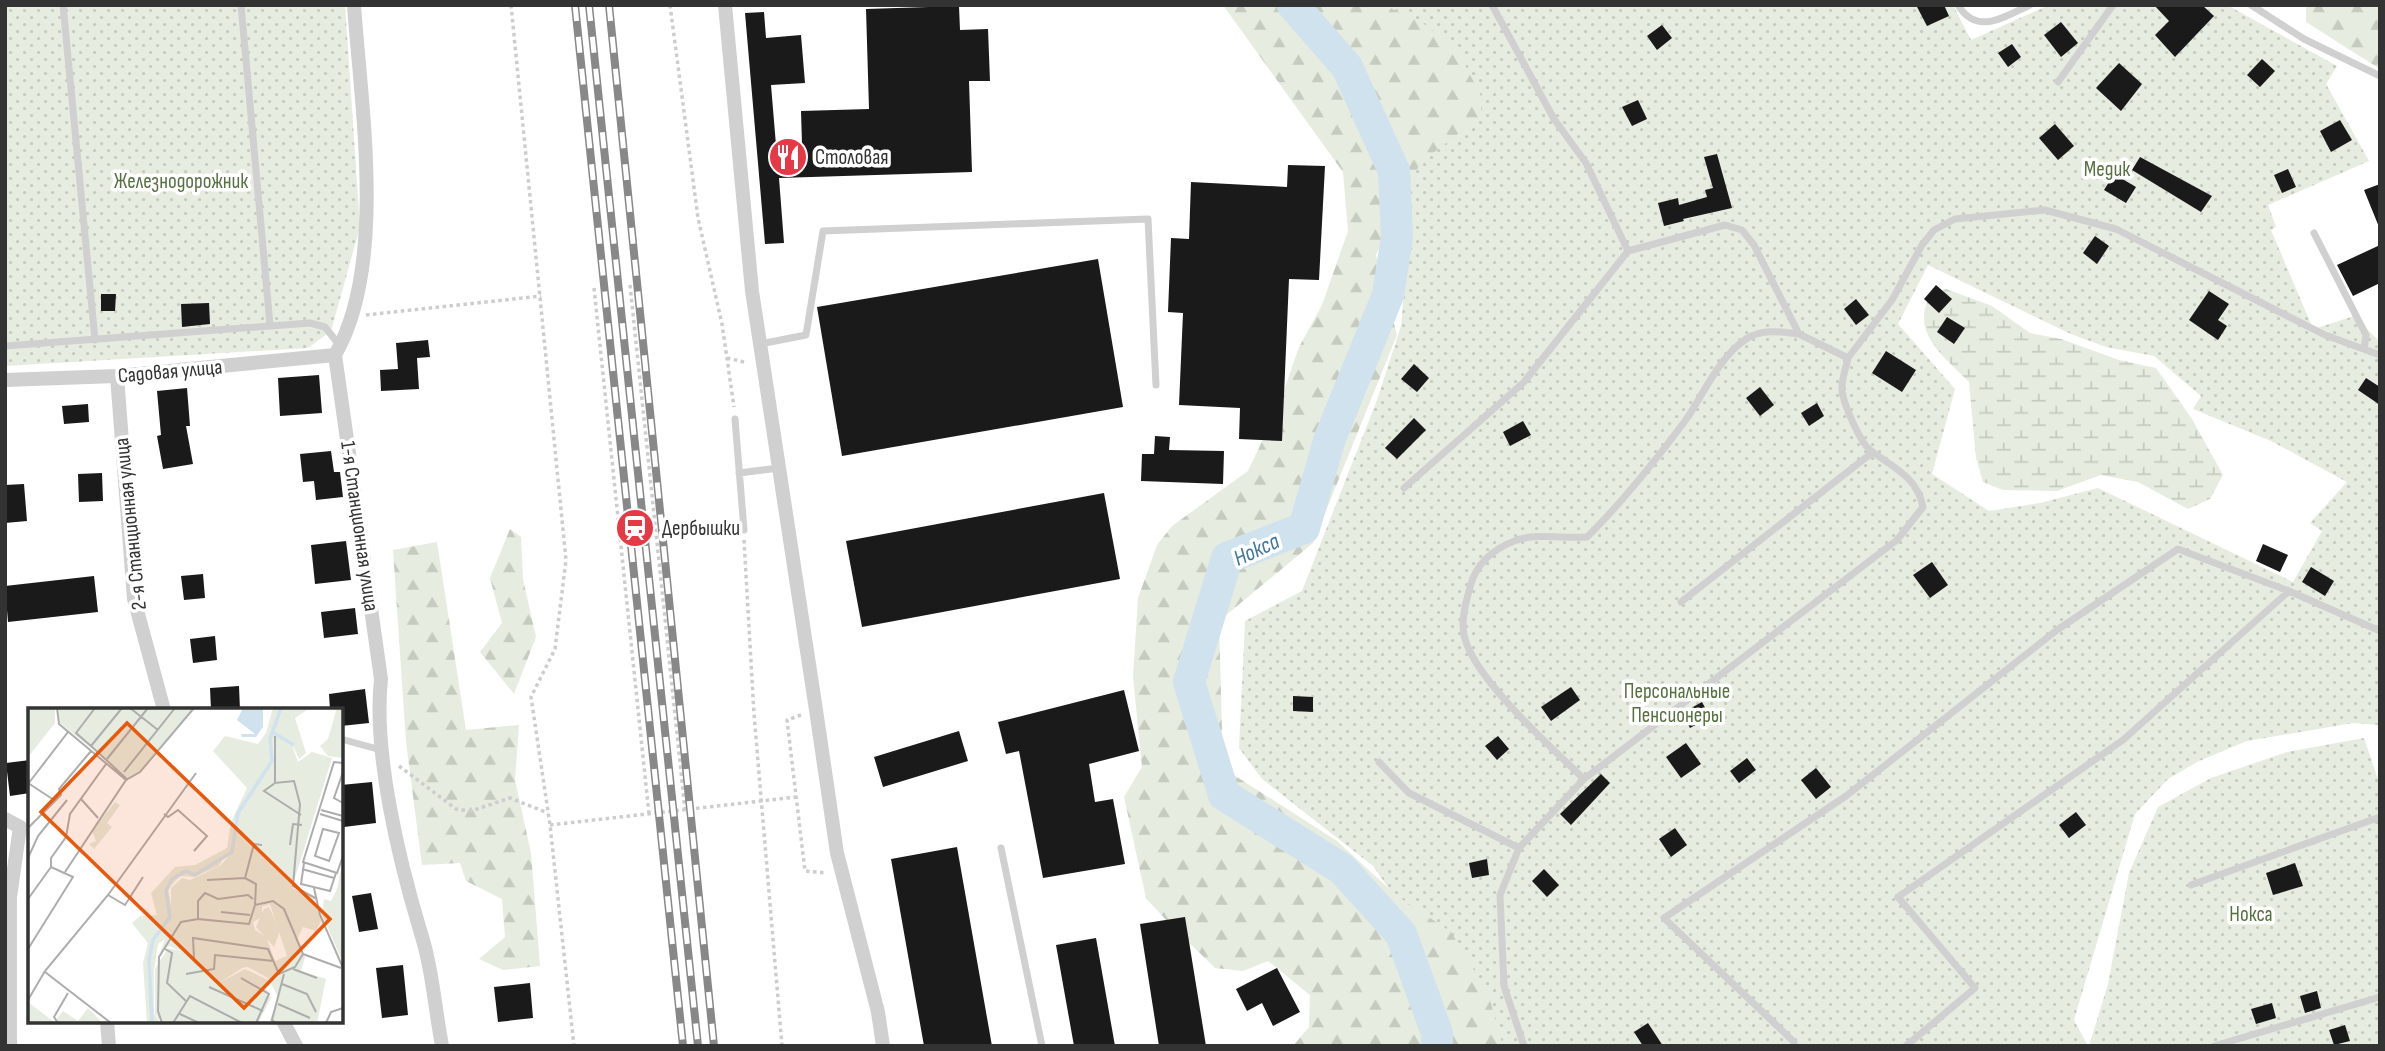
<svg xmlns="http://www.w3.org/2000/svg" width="2385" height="1051" font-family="'Sofia Sans Condensed',sans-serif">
<defs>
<pattern id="grass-dots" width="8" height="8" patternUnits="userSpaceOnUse" patternTransform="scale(1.75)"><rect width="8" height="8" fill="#e6ecdf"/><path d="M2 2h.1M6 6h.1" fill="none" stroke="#c6cbc0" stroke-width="1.8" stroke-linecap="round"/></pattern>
<pattern id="forest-firs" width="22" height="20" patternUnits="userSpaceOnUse" patternTransform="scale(1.75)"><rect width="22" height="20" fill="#e6ecdf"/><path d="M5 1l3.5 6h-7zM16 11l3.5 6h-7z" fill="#c6cbc0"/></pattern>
<pattern id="wetland-marsh" width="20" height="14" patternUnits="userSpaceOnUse" patternTransform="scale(1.75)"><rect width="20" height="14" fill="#e6ecdf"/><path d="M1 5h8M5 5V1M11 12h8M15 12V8" fill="none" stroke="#c6cbc0"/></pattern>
</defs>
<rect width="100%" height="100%" fill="#fff"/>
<path fill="url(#grass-dots)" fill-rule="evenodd" d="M5,5h340l15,222 -29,104 -23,17 -303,18z
M1348,5h605l18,35 78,-35h178l110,61 -11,18 43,77 -101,44 8,22 -5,3 40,94 6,4 37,-12 26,26v383l-27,-2 -106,18 -48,20 -31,18 -33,35 -61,206 14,26h-598l-56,-93 -61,-87 -111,-87 -23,-31 6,-127 57,-30 75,-191 24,-74 8,-98 -19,-169zM1928,265l143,69 35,13 48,9 47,40 -8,13 78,32 76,41 -37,41 12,8 -29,51 -195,-94 -58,15 -51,8 -57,-37 23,-85 -57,-65z
M2364,738l16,47v261h-291l19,-62 21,-111 29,-66 53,-29 76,-26z"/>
<path fill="url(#forest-firs)" d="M1223,5h161l40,19 35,29 24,47 -4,18 -59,45 -44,92 21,80 -84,208 -94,78 4,147 114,73 60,55 54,36 37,61 15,53h-210l16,-19 1,-32 -42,-34 -25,10 -28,-3 -49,-48 -20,-22 -22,-101 18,-30 -9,-90 5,-79 19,-53 15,-19 76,-55 31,-66 20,-58 23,-42 26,-74 -5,-59z
M2306,5h74v64l-74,-47z
M510,529l11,8 2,42 13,58 -22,57 -34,-42 22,-29 -12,-45z
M437,542l29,188 53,-5 -4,55 16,73 9,113 -37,4 -24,-11 26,-22 -3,-38 -36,-18 -6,-18 -38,2 -16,-123 -13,-192z"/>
<path fill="url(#wetland-marsh)" d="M1946,289l46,17 38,27 31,6 58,21 37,8 36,51 31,56 -13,24 -22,10 -50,-27 -37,-7 -44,16 -54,-1 -20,-8 -7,-24 -7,-76c-26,-27 -61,-50 -37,-90z"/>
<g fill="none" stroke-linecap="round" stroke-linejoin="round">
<path stroke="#cfe2ee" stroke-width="32" d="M1293,5l54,62 47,104 3,66 -9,58 -58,143 -26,90 -77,30 -38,124 35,113 118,74 59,65 36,99v13"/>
</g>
<path fill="#1a1a1a" d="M1916,5h28l5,11 -22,10z
M2154,5h48l12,11 -39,41 -20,-22 14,-14z
M959,6l1,24 28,-1 2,52h-21l3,91 -193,6 5,65 -19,1 -20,-231 19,-1 2,26 35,-3 4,48 -34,2 5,60 26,-1 -1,-33 68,-2 -3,-100z
M2061,22l17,21 -17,14 -17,-22z
M1662,25l10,13 -15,12 -10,-14z
M2012,44l9,13 -13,10 -10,-14z
M2262,59l13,12 -15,16 -13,-12z
M2119,63l23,21 -21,27 -25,-23z
M1638,100l9,19 -15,7 -10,-19z
M2340,120l12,20 -21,12 -11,-21z
M2055,124l19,22 -16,14 -19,-22z
M1717,154l15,54 -49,11 1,2 -20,5 -6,-23 20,-5 1,7 28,-8 -2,-7 8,-2 -9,-31z
M2140,157l72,39 -11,16 -69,-42z
M1288,165l37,1 -6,114 -30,-1 -7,162 -43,-2 1,-31 -61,-3 4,-92 -15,-1 3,-74 18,1 2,-57 96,5z
M2288,169l8,18 -14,6 -8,-18z
M2114,174l22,13 -10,16 -22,-13z
M2380,184v43h-1l-15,-37z
M2095,236l14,10 -12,18 -14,-11z
M2380,245v38l-27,13 -16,-31z
M1098,259l25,148 -281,49 -25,-149z
M1936,285l16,14 -13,14 -15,-14z
M2209,291l20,13 -11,16 9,6 -9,14 -29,-20z
M101,294h15l-1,17h-14z
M1856,299l13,16 -13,10 -12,-16z
M209,303l1,21 -28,3 -1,-23z
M1947,317l18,11 -11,16 -17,-12z
M428,340l2,17 -13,1 2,31 -38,2 -1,-21 18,-1 -2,-26z
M1886,351l30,19 -14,22 -30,-19z
M1414,364l15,14 -12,14 -16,-13z
M319,375l3,38 -42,3 -2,-38z
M2366,378l14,9v18l-22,-15z
M1760,387l14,18 -14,11 -14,-18z
M187,388l3,38h-4l7,38 -30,5 -6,-33 4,-1 -4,-44z
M1817,403l7,13 -15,10 -8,-13z
M88,404l1,18 -25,2 -2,-18z
M1414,418l12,12 -29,29 -12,-11z
M1523,421l8,14 -21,11 -7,-14z
M1155,436l15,1 -1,13 55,1 -1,33 -82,-3 1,-27h12z
M331,451l3,21h6l3,25 -27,3 -2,-19 -11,1 -3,-28z
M102,473l1,28 -24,1 -1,-28z
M24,484l3,37 -22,2v-38z
M1104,493l16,86 -258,48 -16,-86z
M346,541l5,39 -36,4 -4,-39z
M2263,544l25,11 -8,17 -24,-11z
M1932,562l16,23 -18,13 -17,-23z
M2311,567l23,14 -9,15 -23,-14z
M203,574l2,24 -21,2 -3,-24z
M94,576l4,36 -90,10 -3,-36z
M355,608l3,26 -34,4 -3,-26z
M215,636l2,24 -24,3 -3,-24z
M239,686l1,24h-29l-1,-22z
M1571,687l9,13 -29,21 -10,-14z
M365,689l4,34 -28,3v-16h-11l-1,-16z
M1124,690l15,61 -50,13 6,38 18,-3 12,65 -82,14 -24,-127 -13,3 -8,-32z
M1293,696l20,1v15l-20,-1z
M1702,702l8,15 -20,11 -8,-15z
M959,731l9,30 -85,26 -9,-30z
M1498,736l11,13 -12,11 -12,-14z
M1686,743l15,21 -20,14 -15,-21z
M1747,758l9,12 -17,13 -9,-12z
M30,760v33l-20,3 -4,-33z
M1816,768l15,19 -15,12 -15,-19z
M1601,774l9,9 -39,42 -11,-11z
M372,782l4,41 -32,4 -3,-42z
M2076,812l10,13 -17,13 -10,-13z
M1675,828l12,17 -16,12 -12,-18z
M957,847l35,199h-68l-33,-187z
M1487,859l2,16 -17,3 -3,-15z
M2295,863l8,23 -30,9 -7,-22z
M1544,869l15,16 -12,12 -15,-16z
M371,893l7,36 -19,3 -7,-36z
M1185,917l21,129h-47l-19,-122z
M1096,938l19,108h-41l-18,-101z
M403,965l5,50 -26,3 -6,-50z
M1277,968l23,44 -27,14 -11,-23 -15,8 -11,-22z
M530,983l3,35 -35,4 -4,-35z
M2317,991l4,17 -16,5 -5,-17z
M2272,1003l4,15 -20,6 -5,-15z
M1648,1023l15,23h-20l-9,-14z
M2345,1025l5,16 -16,4 -5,-15z"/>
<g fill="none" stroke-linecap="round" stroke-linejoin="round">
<path stroke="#cdcdcd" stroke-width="3.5" stroke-dasharray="3.5 3.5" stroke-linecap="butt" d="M511,5l55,555 -11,89 -24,48 19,128 24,221
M670,5l28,213 24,106 12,83
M630,285l55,525
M594,288l55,526
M366,315l175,-19
M727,358l17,4
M744,540l10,174 28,332
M801,715l-14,5 18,151 22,2
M399,766l57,43 15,2 39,-13 38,15
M550,825l246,-28"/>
<path stroke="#d0d0d0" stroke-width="7" d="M63,5l32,335
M241,5l29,320
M1492,5l62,114 32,44 42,88
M1958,5c19,31 46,12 72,0
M2251,5l53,34 76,37
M2058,82l55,-77
M2314,233l52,102 -2,14
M1799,334c-18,-2 -36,-6 -53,5 -28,19 -42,55 -61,82 -30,40 -62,81 -98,116 -21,2 -50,-4 -70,3 -22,8 -41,23 -47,47 -4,15 -9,32 -6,48 8,42 88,113 120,144l313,-239 26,-33c-6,-31 -31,-40 -53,-57 -10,-8 -27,-47 -28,-60 -1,-9 4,-22 6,-32
M760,344l46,-9 17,-104 325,-12 8,166
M5,346l305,-23 15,4 15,19
M735,419l9,111
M739,473l40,-5
M1404,488l120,-106 104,-131 97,-26 17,5 12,15 45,89 49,24 44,-58 30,-55 12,-15 21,-11 90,-9 71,19 209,106 55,20
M1681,602l192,-150
M341,739l40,11
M1379,762l30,31 110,55
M1001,848l41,198
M2191,885l189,-68
M1794,1042l-130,-124 182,-122 211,-166 121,-81 111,42 91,40
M1524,1046l-20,-60 -4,-91 19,-47 65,-69
M1906,1046l69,-58 -77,-91 225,-157 166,-149
M2214,1046l166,-49"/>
<path stroke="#d0d0d0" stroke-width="14" d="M354,5c7,102 33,260 -19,350l46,324c-8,74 18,181 39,251 12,37 15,78 22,116
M725,5l27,286 64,419 21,143 41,159 5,34
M117,376l17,223 30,111
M5,380l112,-4 218,-21
M5,819l15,8 -10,70v149
M107,1021l2,25
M283,1021l13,25"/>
<defs>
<path id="rail" d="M575,5l108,1041
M589,5l109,1041
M609,5l105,1041"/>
</defs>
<use href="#rail" stroke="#888" stroke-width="8"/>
<use href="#rail" stroke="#fff" stroke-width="5" stroke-dasharray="16" stroke-linecap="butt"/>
</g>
<defs>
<symbol id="restaurant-disc" viewBox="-11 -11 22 22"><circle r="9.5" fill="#e63946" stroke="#fff"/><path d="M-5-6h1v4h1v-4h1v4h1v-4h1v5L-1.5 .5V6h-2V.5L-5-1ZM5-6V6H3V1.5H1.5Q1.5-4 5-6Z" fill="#fff"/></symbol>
<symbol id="station-disc" viewBox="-11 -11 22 22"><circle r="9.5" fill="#e63946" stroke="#fff"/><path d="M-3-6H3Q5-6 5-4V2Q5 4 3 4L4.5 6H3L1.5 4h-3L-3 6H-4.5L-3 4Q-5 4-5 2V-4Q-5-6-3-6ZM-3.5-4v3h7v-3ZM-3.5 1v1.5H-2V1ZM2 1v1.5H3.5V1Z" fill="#fff"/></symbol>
</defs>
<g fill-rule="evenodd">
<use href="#restaurant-disc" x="766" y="135" width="44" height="44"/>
<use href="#station-disc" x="613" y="506" width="44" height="44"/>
</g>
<g text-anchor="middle" stroke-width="7" stroke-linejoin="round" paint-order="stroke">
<g font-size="21" fill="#333" stroke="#fff" text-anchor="start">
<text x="815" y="164">Столовая</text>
<text x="662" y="535">Дербышки</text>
</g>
<g font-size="21" fill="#56703f" stroke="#fff">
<text x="2107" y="176">Медик</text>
<text x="181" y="188">Железнодорожник</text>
<text x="1677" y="698">Персональные<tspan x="1677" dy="24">Пенсионеры</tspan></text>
<text x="2251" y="921">Нокса</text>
</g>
<g font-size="21" fill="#333" stroke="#fff">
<text transform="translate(170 371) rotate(-5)" y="7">Садовая улица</text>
<text transform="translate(130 524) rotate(-96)" y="7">2-я Станционная улица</text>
<text transform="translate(360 526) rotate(82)" y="7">1-я Станционная улица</text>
</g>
<g font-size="23" font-style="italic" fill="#3f7597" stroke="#fff">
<text transform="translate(1256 549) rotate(-25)" y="8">Нокса</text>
</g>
</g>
<g transform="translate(28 708)">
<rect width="315" height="315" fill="#fff"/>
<path d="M0,0h27v15l-27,34zM30,0h135l-54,64 -11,6 -69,-56zM245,27l16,1 9,26 14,-10 20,6 -40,130 22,10 7,23 -5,10 -13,-4 -6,13 8,17 -4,14 25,8 -9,44h-48l9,-26 -10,-19 -20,-11 -6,1 -23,15 26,-14 23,11 -3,6 6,12 -13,25h-96l-7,-9v-45l13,-21 12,3 -11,-5 -9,7 11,-31v-34l11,-10 8,2 30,-14 21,-24 3,-29 30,-50zM242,196l17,52 -12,5 -9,-24 -11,-7 -2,-8 9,-5v-10zM0,294l26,20 9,-11 15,10 10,-13 15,15h-75z" fill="#e6ecdf" fill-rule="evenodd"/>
<path d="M245,0h53l-19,2 -12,8 11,35 -7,6 -10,-22 -16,-2 1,28 -15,29 4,10 16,11 -2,33h-11l-9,-18 -12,-2v27l-21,4 -5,9 -25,11 -14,-1 -12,13 6,32 -5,15 -11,8 -4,26v44l7,9h-14l-4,-60 5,-20 -16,-20 8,-7 17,-1 -6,-22 24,-26 20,-2 32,-17 4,-26 16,-34 -34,-37 12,-15 33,8 8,-11zM309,0h6v50l-15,-2 -8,-10 8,-7zM87,94l5,3 -13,18 5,4 -18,22 -5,-5 7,-3 -4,-10zM315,151v104l-21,-49 2,-15 7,2 6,-12z" fill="#e6ecdf"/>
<path d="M241,199l11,24 -6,16 -18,-20 8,-18z" fill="#e6ecdf"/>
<path d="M215,0h20v19l-7,10h-14l-1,-3h14l-18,-14z" fill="#cfe2ee"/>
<path fill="none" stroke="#cfe2ee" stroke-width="3.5" d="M244,24l22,13M124,315l-3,-63 4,-20 17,-23 -4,-26 6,-12 14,-8 9,4 37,-23 6,-39 34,-52 -2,-22 11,-31"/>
<path fill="none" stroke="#adadad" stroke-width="2" d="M29,0l2,16 67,56M94,0l-31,38 37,34M102,0l28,22M247,28v47l19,-2 6,23 -7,82 24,13M63,38l-15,-13 19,-25M79,51l41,-51M315,55l-9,-1 -31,100 34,11 6,-17M96,64l51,-64M315,64l-9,26 9,5M0,75l26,17M247,75l-11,8 37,24M0,76l40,-52M53,91l17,19M293,102l22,6M136,106l4,3 10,-7 29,26 -13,15M292,106l23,7M0,120l33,-33 -2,-6 32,-38M295,121l16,4 -10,28 -14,-5zM262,137l3,-21 9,1M0,150l10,-22 29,-36M276,155l-3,21 29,7 6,-18M274,161l32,9M37,164l61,-92 14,-8 54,-64M217,170l9,-34 8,1M179,172l38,-2 11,6 -1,21 18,-4 11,8 19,45M286,180l6,27 23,53M80,187l17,10 18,-28M0,191l23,-32v-9l15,-21 4,-23 36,-50M225,191l-5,-4 -30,4 -13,-6 -7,8v18l51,5 6,-19M193,204l29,3M0,241l45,-72 -22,-10M137,241l7,4 -5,30 20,19M275,246l38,14M166,251l-1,-21 75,11 11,25 16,-7 8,-13M265,261l24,9M17,264l66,51M158,266l28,-5 1,-14 59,6M213,270l28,16 -13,29M254,276l25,10 9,18M181,279l54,24M0,292l17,-29 63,-76 88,-122M250,296l32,14M152,306l19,9M30,315l-4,-6 14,-24M134,315l-4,-12 1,-54 22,-35 17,-3M145,315l17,-27 52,27M248,315l-4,-3 12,-46M298,315l5,-11 12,-4"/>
<path fill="#e8590c" fill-opacity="0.15" stroke="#e8590c" stroke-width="3.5" d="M99,15l203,196 -86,89 -203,-196z"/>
<rect width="315" height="315" fill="none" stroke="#333" stroke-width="3.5"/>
</g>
<rect width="2385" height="1051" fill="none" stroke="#333333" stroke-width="14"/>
</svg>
